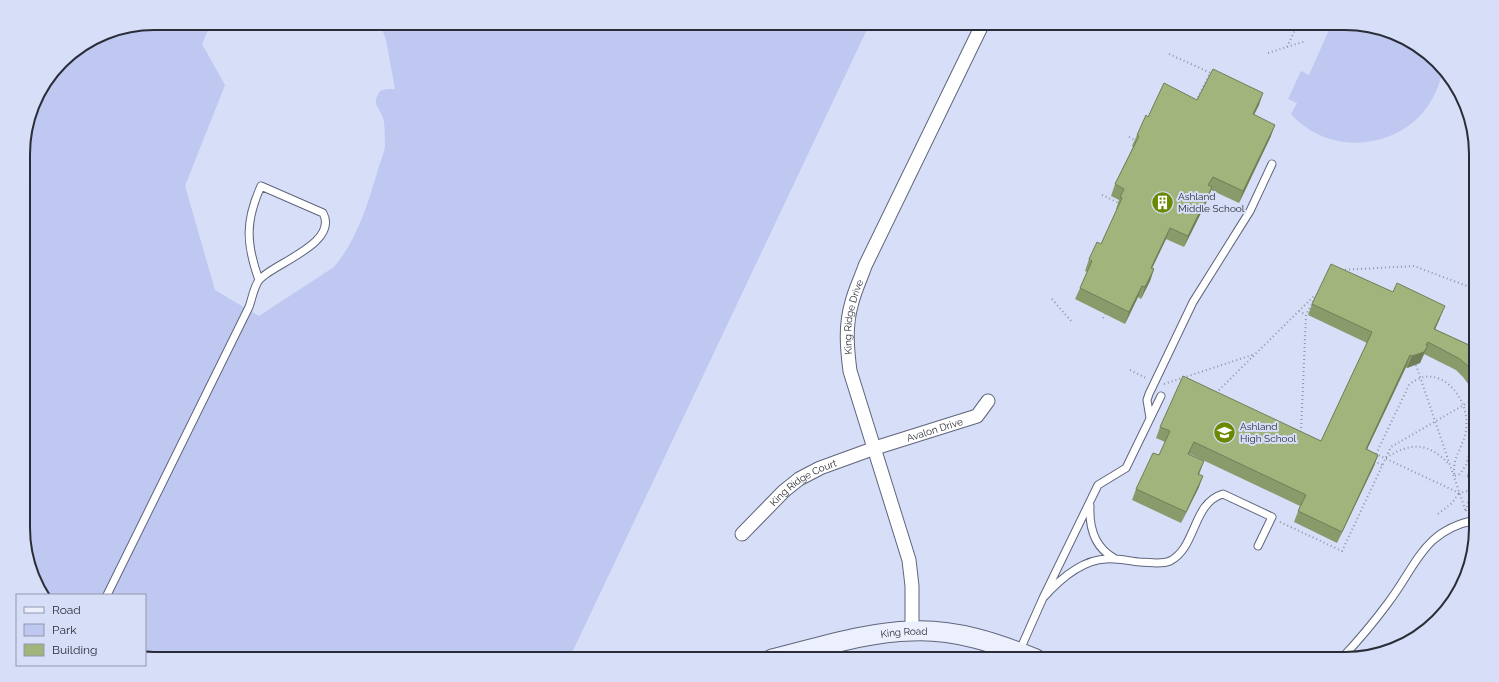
<svg xmlns="http://www.w3.org/2000/svg" width="1499" height="682" font-family="Raleway,sans-serif">
<rect width="100%" height="100%" fill="#d7def8"/>
<path fill="#bec8f0" d="M154,23h57l-9,21 23,41 -40,101 30,104 30,18 -142,287h-58l-21,-50 -1,-399 14,-50 31,-40 36,-23z
M380,23h490l-301,636h-415l-9,-2v-62h-34l139,-284 9,5 75,-49c23,-27 33,-61 43,-94 2,-9 7,-18 8,-27 0,-6 0,-23 -2,-28 -4,-13 -12,-12 -3,-27l7,-2h8l-9,-49z
M1332,23c16,0 53,5 67,13 15,9 30,23 44,34 -4,18 -12,35 -25,48 -36,34 -94,33 -127,-4l6,-11 -9,-4 13,-28 8,4z"/>
<g fill="none" stroke-linecap="round" stroke-linejoin="round">
<defs>
<path id="lane" d="M1150,418l-3,-18 2,-6 44,-92 57,-91 22,-47
M1090,506c-1,21 4,41 24,52
M107,595l142,-288c3,-8 5,-22 11,-28 15,-16 79,-36 63,-66l-62,-27c-16,35 -15,58 -2,94
M1043,598c16,-18 38,-38 63,-39 11,-1 23,2 34,3 10,0 20,3 30,-1 27,-14 22,-58 53,-67l49,23 -14,29
M1019,652l24,-54 55,-113 28,-17 35,-72
M1341,659c17,-18 33,-37 47,-56 29,-38 35,-73 88,-83"/>
<g id="street">
<path id="s1" d="M742,534l42,-43 15,-12 21,-11 55,-20 102,-32 11,-15"/>
<path id="s2" d="M912,631v-45l-3,-26 -59,-189c-3,-23 -5,-46 2,-69 3,-12 9,-24 13,-36l118,-243"/>
</g>
<g id="secondary">
<path id="s3" d="M772,659c46,-11 93,-27 140,-28 43,-2 85,12 124,28"/>
</g>
</defs>
<use href="#lane" stroke="#5f657c" stroke-width="9"/>
<use href="#street" stroke="#5f657c" stroke-width="15"/>
<use href="#secondary" stroke="#5f657c" stroke-width="21"/>
<path stroke="#9095a8" stroke-width="2" stroke-dasharray="1 3" stroke-linecap="butt" d="M1287,47l11,-24
M1268,53l38,-12
M1169,54l44,20
M1196,101l14,-28
M1129,137l6,3
M1102,195l17,8
M1341,270l73,-4 61,23
M1052,299l19,22
M1299,311l7,4
M1103,318l2,-4
M1416,365l50,147
M1130,370l16,8
M1164,384l91,-30
M1216,393l99,-98
M1474,399l2,5
M1301,432l5,-117 23,-44
M1386,458c24,-16 42,-16 63,6
M1374,461l8,4
M1471,490l-12,3 -83,-39 33,-69c9,-8 19,-11 31,-6 19,9 29,32 26,52 -2,11 -8,20 -11,30 -1,5 -1,10 -1,15l6,-2 6,-9 10,-33
M1466,511l8,-32
M1438,514l14,-11 7,-10
M1280,522l62,29 49,-104 85,-49"/>
<use href="#lane" stroke="#fff" stroke-width="7"/>
<use href="#street" stroke="#fff" stroke-width="13"/>
<use href="#secondary" stroke="#eceffc" stroke-width="19"/>
</g>
<path fill="#8a9b6b" d="M1197,100l62,5 -5,9 17,22 -32,67 -28,-13 -3,9 -24,48 -18,-8 -14,29 2,1 -4,12 -9,18 -3,-2 -13,27 -50,-25 5,-11 7,-16 -2,-1 4,-12 12,-15 16,-35h-1l3,-9 -8,-4 4,-12 18,-37 -1,-1 5,-11 11,-18z
M1312,304l128,14 -5,11 34,16 6,-13 1,66 -4,-9 -9,-12 -7,-7 -32,-16 -4,9 -13,5 -1,-1 -39,82 11,6 -4,11 -37,77 -43,-21 6,-16 -110,-52h-1l10,20v13l-18,36 -49,-23 4,-11 23,-34 6,-13 -9,-4 4,-11 161,14 46,-98 -59,-28z
M1476,437v42l-9,-2z"/>
<path fill="#717e57" d="M1263,93l-4,12 -10,20 4,-11z
M1275,125l-4,11 -32,67 4,-12z
M1212,187l-4,12 -24,48 4,-11z
M1170,228l-4,11 -19,40 4,-11z
M1154,269l-4,12 -9,18 4,-12z
M1142,286l-4,11 -13,27 4,-12z
M1445,306l-5,12 -10,23 4,-12z
M1428,345l-8,18 -13,5 5,-12 12,-4z
M1410,355l-4,12 -44,93 4,-11z
M1378,455l-4,11 -37,77 5,-11z
M1204,461l-4,11 -6,13 4,-11z
M1203,476l-4,11 -18,36 5,-11z"/>
<path fill="#a1b47c" stroke="#717e57" d="M1213,69l50,24 -10,21 22,11 -32,66 -30,-14 -5,8 4,2 -24,49 -18,-8 -19,40 3,1 -9,18 -3,-1 -13,26 -49,-24 12,-27 -3,-2 8,-17 4,2 21,-46 -2,-1 4,-8 -9,-5 24,-48 -2,-1 9,-20 2,2 16,-34 33,17z
M1331,264l62,28 4,-9 48,23 -11,23 35,16 6,-13 1,45 -8,-11 -8,-7 -32,-17 -2,3h2l-4,7 -12,4 -2,-1 -44,94 12,6 -36,77 -44,-21 8,-16 -112,-53 -6,12 16,7 -6,13 5,2 -17,36 -50,-23 17,-36 6,2 11,-24 -10,-4 23,-51 138,65 51,-109 -60,-28z
M1476,446v21l-5,-1z"/>
<defs>
<symbol id="building-disc" viewBox="-11 -11 22 22"><circle r="9.5" fill="#6a8800" stroke="#d7def8"/><path d="M-4-6H4V6H1V3H-1V6H-4ZM-2.5-4.3h1.7v1.8h-1.7ZM.8-4.3h1.7v1.8H.8ZM-2.5-1h1.7V.8h-1.7ZM.8-1h1.7V.8H.8Z" fill="#fff"/></symbol>
<symbol id="school-disc" viewBox="-11 -11 22 22"><circle r="9.5" fill="#6a8800" stroke="#d7def8"/><path d="M0-5L7-2L0 1L-7-2ZM-4 1L0 2.5L4 1V4Q0 6-4 4Z" fill="#fff"/></symbol>
</defs>
<g fill-rule="evenodd">
<use href="#building-disc" x="1150" y="190" width="25" height="25"/>
<use href="#school-disc" x="1212" y="420" width="25" height="25"/>
</g>
<g text-anchor="middle" stroke-width="4" stroke-linejoin="round" paint-order="stroke">
<g font-size="10" fill="#2a2d37" stroke="#d7def8" text-anchor="start">
<text x="1178" y="200">Ashland<tspan x="1178" dy="12">Middle School</tspan></text>
<text x="1240" y="430">Ashland<tspan x="1240" dy="12">High School</tspan></text>
</g>
<g font-size="10" fill="#2a2d37" stroke="#d7def8">
<text dy="4" stroke="none"><textPath href="#s2" startOffset="324">King Ridge Drive</textPath></text>
<text dy="4" stroke="none"><textPath href="#s1" startOffset="224">Avalon Drive</textPath></text>
<text dy="4" stroke="none"><textPath href="#s1" startOffset="81">King Ridge Court</textPath></text>
<text dy="4" stroke="none"><textPath href="#s3" startOffset="135">King Road</textPath></text>
</g>
</g>
<path d="M0 0H1499V682H0ZM154 30H1345A124 124 0 0 1 1469 154V528A124 124 0 0 1 1345 652H154A124 124 0 0 1 30 528V154A124 124 0 0 1 154 30Z" fill="#d7def8" fill-rule="evenodd"/>
<path fill="none" stroke="#2a2d37" stroke-width="2" d="M154 30H1345A124 124 0 0 1 1469 154V528A124 124 0 0 1 1345 652H154A124 124 0 0 1 30 528V154A124 124 0 0 1 154 30Z"/>
<rect x="16" y="594" width="130" height="72" fill="#d7def8" stroke="#9297ab"/>
<rect x="24" y="607" width="20" height="6" fill="#eceffc" stroke="#9297ab"/>
<text x="52" y="614" font-size="12" fill="#2a2d37">Road</text>
<rect x="24" y="624" width="20" height="12" fill="#bec8f0" stroke="#9297ab"/>
<text x="52" y="634" font-size="12" fill="#2a2d37">Park</text>
<rect x="24" y="644" width="20" height="12" fill="#a1b47c" stroke="#9297ab"/>
<text x="52" y="654" font-size="12" fill="#2a2d37">Building</text>
</svg>
